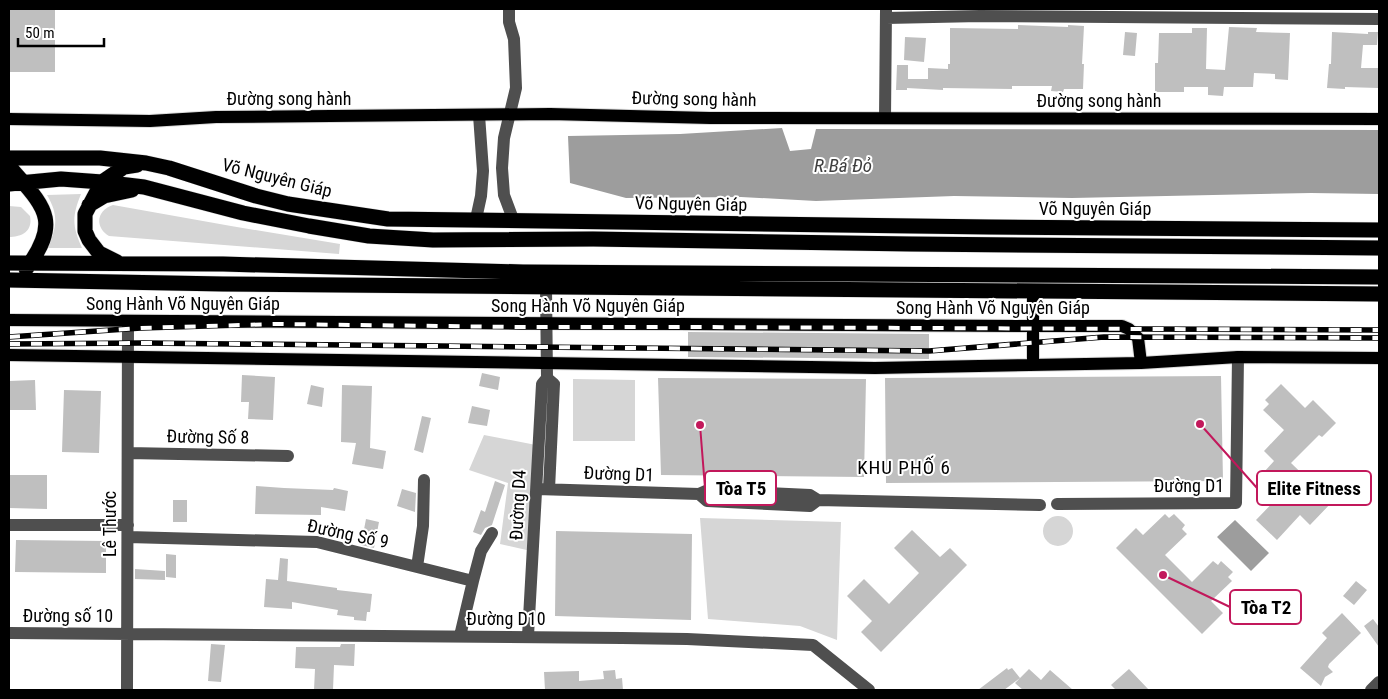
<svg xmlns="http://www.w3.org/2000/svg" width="1388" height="699" font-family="'Roboto Condensed',sans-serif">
<rect width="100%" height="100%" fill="#fff"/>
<path fill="#d6d6d6" d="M81,194c-9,22 -9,32 1,54h-35c10,-20 12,-33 0,-53z
M113,205l118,21 109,18 -1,10 -230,-18c-15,-9 -12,-26 4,-31z
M9,206l12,1 9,9c3,15 -8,21 -21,21z
M573,379l62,1v61h-62z
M484,435l52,10 -5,106 -31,-7 8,-61 -39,-13z
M1043 531a15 15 0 1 1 30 0a15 15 0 1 1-30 0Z
M700,518l141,4 -4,118 -37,-14 -92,-7z"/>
<path fill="#9d9d9d" d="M782,128l8,23 21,-2 5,-20 563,1v64l-68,-1 -239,5 -118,-2 -138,5 -75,-4 -115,1 -56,-15 -2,-47 112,-2z
M1235,520l34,33 -18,18 -34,-34z"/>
<path fill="#bfbfbf" d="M9,9h46v63h-46z
M1018,25l50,2v-2l16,1 -2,38h2l-1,25h-19l-1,3 -12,-1 1,-5h-40v3l-69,-1v2l-36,-2v2h-11l1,-25h11v14h20v-11l20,1v-5h2v-36l68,1z
M1229,27l28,1 -1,4 34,1 -2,47 -13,-1v-5l-21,-1 -1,14h-29l-1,9 -15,-1v-8h-24v5h-29v-29h3l1,-30h33v-5h15l-1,41 19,1z
M1125,32l12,1 -2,23 -12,-1z
M1332,32l36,2v-2h10l-1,13h-14l-2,23h17v20l-33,-1v2l-18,-1 2,-24h2z
M905,37l21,1 -2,24 -20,-2z
M688,332l241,2v25l-241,-2z
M482,373l18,4 -2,13 -19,-4z
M242,375l33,2 -2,43 -25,-1 1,-17h-8z
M1221,376l2,105 -337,2 -1,-105z
M658,378l208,1 -2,98 -203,-2z
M35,380l1,30h-27v-29z
M1281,384l24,24 8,-8 23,23 -14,14 -3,-2 -28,28 25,24 2,-3 16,16 -24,25 -10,-10 -23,25 -21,-20 28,-29 -20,-19 10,-11 -10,-10 20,-21 -21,-20 6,-6 -4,-4z
M311,385l13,3 -2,19 -15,-3z
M342,385l30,1 -2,62 16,3 -3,18 -31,-5 4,-21 -15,-1z
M64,390l37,1 -2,62 -37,-1z
M472,406l18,4 -3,16 -19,-3z
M422,416l9,2 -8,35 -9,-3z
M9,475h38v34l-38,-1z
M495,481l10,4 -13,40 -7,3 -4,7 -8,-3 8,-22 4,2z
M256,486l28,2 49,2 1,-2 14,3 -3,20 -24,-4v8l-66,-1z
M402,489l14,4 -1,19 -18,-6z
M173,500h14v22h-14z
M1165,514l4,4 5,-4 11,11 -3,4 5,5 -22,21 27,27 21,-21 5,4 3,-4 12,11 -5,5 4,4 -21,20 12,12 -21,21 -86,-86 20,-20 7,7z
M366,519l13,3 -5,26 -13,-3z
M912,530l28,27 10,-9 17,17 -86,87 -20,-20 11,-11 -25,-25 17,-17 25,25 30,-31 -25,-25z
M556,531l136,3 -1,86 -136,-4z
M16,540l90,1v32l-91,-1z
M166,554l10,1v23l-10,-1z
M280,558l8,1 -1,22 50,7v2l35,4 -2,18h-3l-1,9 -12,-1v-3l-17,-2 1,-5 -46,-8v7l-28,-2 2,-28 12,1z
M135,569l30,2v9l-30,-1z
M1356,581l11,9 -13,15 -11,-9z
M1342,613l19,20 -32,31 -1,3 5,5 -8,5 -4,9 -21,-18 27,-30 -5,-5z
M1373,619l6,8v20l-15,-21z
M211,644l14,1 -4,37 -13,-1z
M341,644h14l-1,22 -20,-1 -1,25h-19l1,-21 -20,-1 1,-21h44z
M1007,668l1,2 4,-2 8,10 -16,12h-26z
M1029,669l12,11 9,-10 23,20h-21l-4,-3 4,3h-29l-8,-7z
M1129,669l20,21h-33l-5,-5z
M615,670l1,9 6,-1 1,12h-78l-1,-18 35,-1v10l25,-2 -1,-8z"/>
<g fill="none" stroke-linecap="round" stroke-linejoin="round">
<defs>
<path id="major" d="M9,119l141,2 66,-4 334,-3 160,4 669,1
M9,320l1024,6h89l7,3 9,9 3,25
M9,355l866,13 266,-5 97,-6 141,1
M1033,365v-74"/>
<path id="highway" d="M9,158h91l46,5 23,5 87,28 32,8 100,15 602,8 389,3
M9,166c34,40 54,53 17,103
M9,184l52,-5 41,3 42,5 99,26 66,13 60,10 64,4 160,-1 318,5 468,4
M89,205l15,-9 28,-6
M117,262l-18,-9 -10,-13 -4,-9v-17l17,-32 22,-15 13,-2
M9,263l214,1 300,8 856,5
M9,280l214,4 1156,10"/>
</defs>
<use href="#major" stroke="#dbdbdb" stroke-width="14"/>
<use href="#highway" stroke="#dbdbdb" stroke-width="16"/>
<path stroke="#4f4f4f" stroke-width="12" d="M509,9v13l5,17 2,49 -12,50 -2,30 2,27 9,24
M886,18l94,-2 399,3
M885,118l1,-109
M476,219l5,-23 2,-25 -4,-56
M547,378l7,6 -5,105
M128,453l160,3
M537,489l162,5 9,-4 102,5 8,5 -8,6 -103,-5 -8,-7
M818,500l222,5
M1057,504l179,-1 2,-146
M9,525h119
M128,537l189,5 156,39 -13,55
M417,567l6,-41 1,-46
M473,581l8,-30 11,-18
M9,633l613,5 65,1 126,6 56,45
M528,636l14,-252 5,-6 -1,-91
M127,690l1,-369
M1371,690l8,-8"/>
<use href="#major" stroke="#000" stroke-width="12"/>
<use href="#highway" stroke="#000" stroke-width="15"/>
<defs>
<path id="rail" d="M9,337l132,-9 135,-4 245,3h171l687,3
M9,344l135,-1 785,8 175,-14 275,1"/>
</defs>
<use href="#rail" stroke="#000" stroke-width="5.5"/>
<use href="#rail" stroke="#fff" stroke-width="4" stroke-dasharray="11" stroke-linecap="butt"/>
</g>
<g text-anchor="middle" stroke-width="4" stroke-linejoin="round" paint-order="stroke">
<g font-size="18" fill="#000" stroke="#fff">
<text x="289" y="105">Đường song hành</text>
<text transform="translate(694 99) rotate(1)" y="6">Đường song hành</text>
<text x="1099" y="107">Đường song hành</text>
<text transform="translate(277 178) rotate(14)" y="6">Võ Nguyên Giáp</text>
<text transform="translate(691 204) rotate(1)" y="6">Võ Nguyên Giáp</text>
<text x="1095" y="215">Võ Nguyên Giáp</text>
<text x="183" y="310">Song Hành Võ Nguyên Giáp</text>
<text x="588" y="312">Song Hành Võ Nguyên Giáp</text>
<text x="993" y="314">Song Hành Võ Nguyên Giáp</text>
<text transform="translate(208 437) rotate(1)" y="6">Đường Số 8</text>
<text transform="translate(619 474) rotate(2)" y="6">Đường D1</text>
<text x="1189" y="492">Đường D1</text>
<text transform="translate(518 505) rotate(-87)" y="6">Đường D4</text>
<text transform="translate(110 524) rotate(-90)" y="6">Lê Thước</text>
<text transform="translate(348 534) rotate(12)" y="6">Đường Số 9</text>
<text x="68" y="622">Đường số 10</text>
<text x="506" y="625">Đường D10</text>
</g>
<g font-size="19" font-style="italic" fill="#3e3e3e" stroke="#fff">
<text x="843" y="172">R.Bá Đỏ</text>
</g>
<g font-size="19" letter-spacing="1" fill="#000" stroke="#fff">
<text x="904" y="474">KHU PHỐ 6</text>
</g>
</g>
<path fill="none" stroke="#c2185b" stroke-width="2" d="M700 425L705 488M1200 424L1257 488M1163 575L1230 607"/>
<g fill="#c2185b" stroke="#fff" stroke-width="2">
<circle cx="700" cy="425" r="5"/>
<circle cx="1200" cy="424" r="5"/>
<circle cx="1163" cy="575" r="5"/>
</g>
<g fill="#fff" stroke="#c2185b" stroke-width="2">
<rect x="705" y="471" width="71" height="34" rx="5"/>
<rect x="1257" y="471" width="114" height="34" rx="5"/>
<rect x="1230" y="590" width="71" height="34" rx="5"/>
</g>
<g font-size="19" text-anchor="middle" font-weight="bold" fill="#000">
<text x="741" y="495">Tòa T5</text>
<text x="1314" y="495">Elite Fitness</text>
<text x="1266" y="614">Tòa T2</text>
</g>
<rect width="1388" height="699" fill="none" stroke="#000000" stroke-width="20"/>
<path d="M18 38v8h86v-8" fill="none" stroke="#000000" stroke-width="2.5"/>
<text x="25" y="38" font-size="15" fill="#000000" stroke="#ffffff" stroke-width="4" paint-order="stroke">50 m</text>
</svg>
